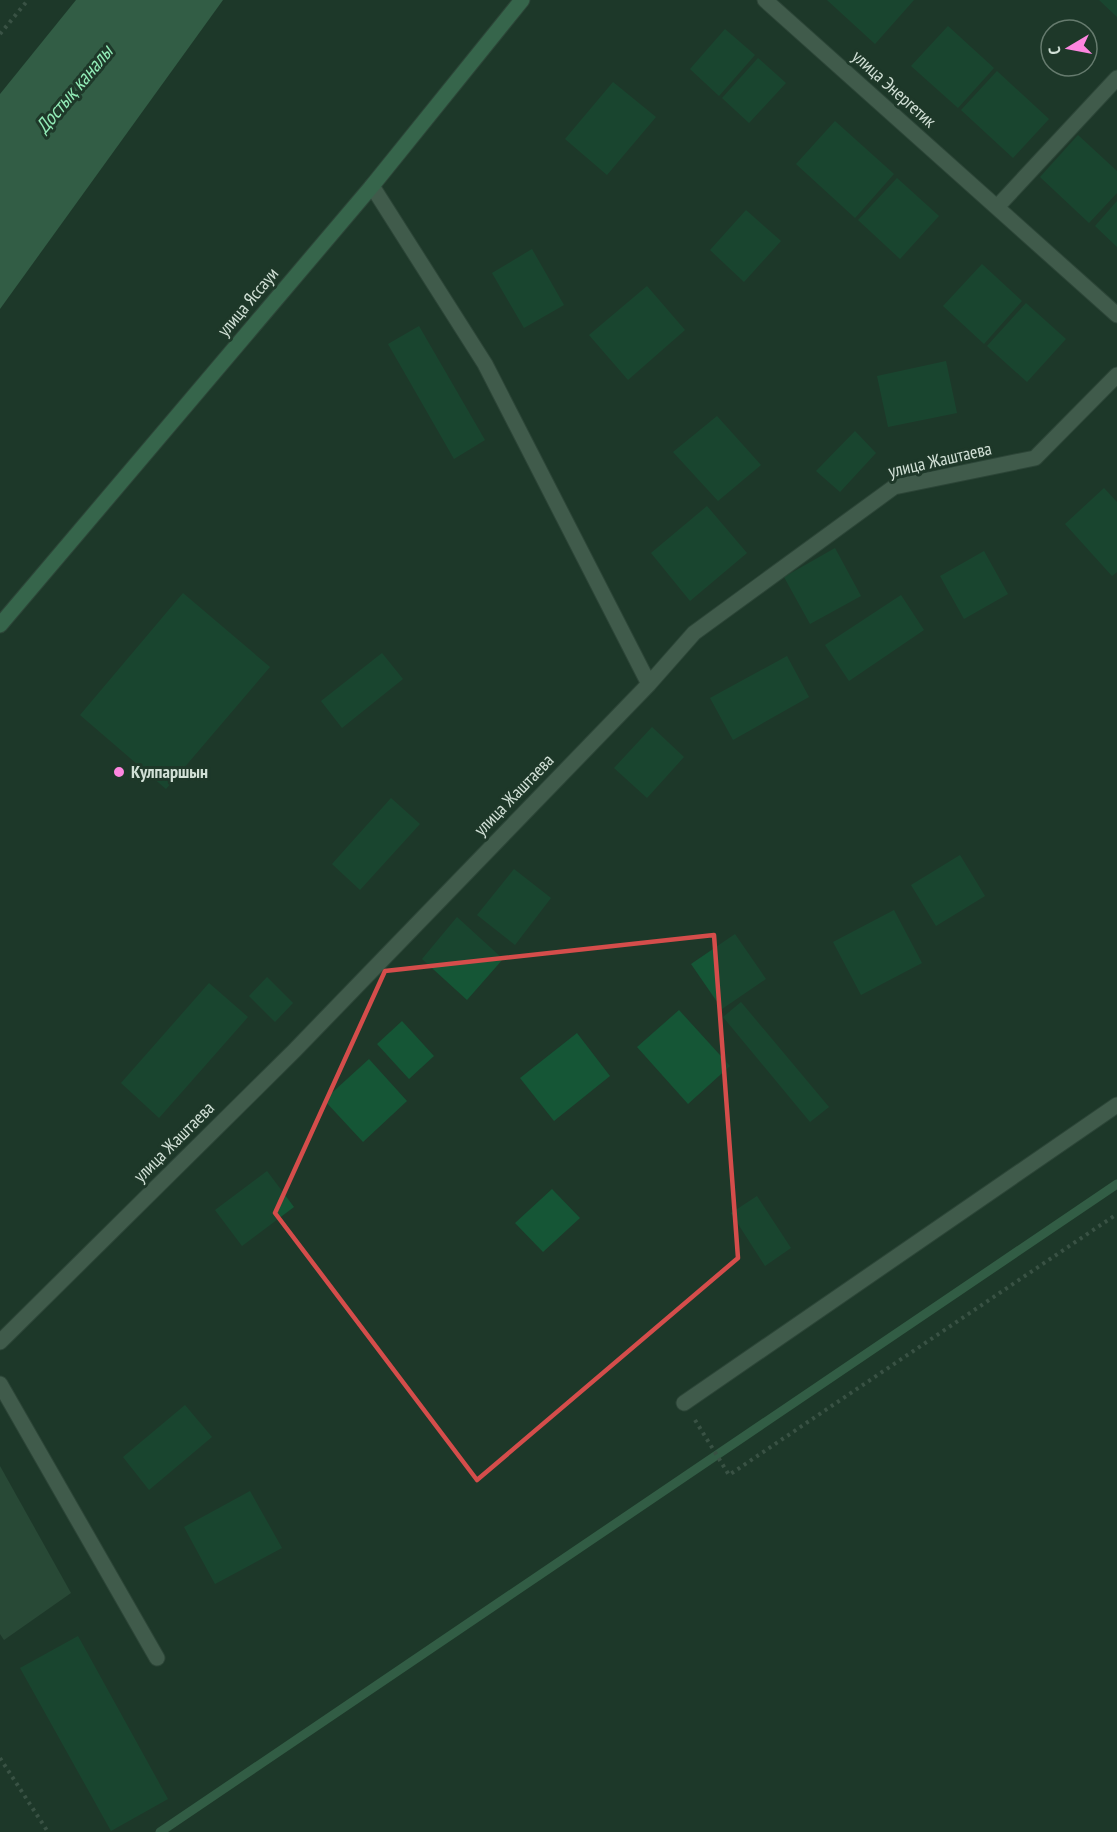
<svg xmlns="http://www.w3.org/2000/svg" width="1117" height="1832" font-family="'PT Sans Narrow',sans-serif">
<rect width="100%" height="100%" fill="#1e3829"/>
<path fill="#375d46" d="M0,1466l71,127 -67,47 -4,-6z"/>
<path fill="#4c8966" d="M76,0h147l-223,309v-215z"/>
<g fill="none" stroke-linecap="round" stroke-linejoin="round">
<path stroke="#4c8966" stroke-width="9" d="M160,1832l957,-648"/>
</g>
<path fill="#155636" d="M827,0h87l-39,44z
M1099,0h18v17z
M948,26l46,42 -36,40 -47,-42z
M725,29l30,26 -36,41 -29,-27z
M758,58l28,25 -37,40 -27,-25z
M997,71l52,48 -36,39 -52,-48z
M613,82l43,35 -49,58 -42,-36z
M835,121l59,53 -39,44 -59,-54z
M1078,135l39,36v22l-28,30 -49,-46z
M897,178l42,38 -39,43 -42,-39z
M1117,201v46l-22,-21z
M746,210l35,31 -37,41 -34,-32z
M532,249l32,56 -40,23 -32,-55z
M982,264l40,37 -38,43 -41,-38z
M647,286l38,44 -57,50 -39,-45z
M1026,303l40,36 -39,43 -40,-36z
M419,326l66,114 -31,19 -66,-115z
M946,361l11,52 -69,14 -11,-51z
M717,416l44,49 -43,36 -45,-49z
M855,431l21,22 -36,39 -24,-21z
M1104,488l13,14v70l-5,4 -47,-52z
M707,506l40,47 -57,48 -39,-48z
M835,548l26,48 -51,28 -26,-47z
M984,551l24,43 -44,25 -24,-43z
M183,593l87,74 -104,122 -86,-74z
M901,595l23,35 -75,51 -24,-36z
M382,653l21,26 -61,49 -21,-27z
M787,656l22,41 -76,43 -23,-42z
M652,727l32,30 -37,41 -33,-30z
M391,798l29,26 -60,66 -28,-26z
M960,855l25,41 -49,30 -25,-41z
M514,869l37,29 -36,47 -38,-30z
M894,910l28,53 -61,32 -28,-53z
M457,917l46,42 -36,41 -45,-41z
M735,934l31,45 -44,30 -31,-45z
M267,977l26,26 -18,19 -26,-26z
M209,983l39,34 -89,101 -38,-35z
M741,1002l88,105 -19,15 -87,-105z
M679,1010l51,56 -42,38 -51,-57z
M402,1021l32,35 -25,23 -32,-35z
M577,1033l33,43 -56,45 -34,-43z
M369,1059l38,42 -44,41 -39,-42z
M267,1171l27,36 -52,39 -27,-36z
M552,1189l28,29 -37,34 -28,-29z
M757,1196l34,52 -26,18 -34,-53z
M185,1405l27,32 -63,53 -26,-33z
M250,1491l32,57 -67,36 -31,-57z
M78,1636l90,163 -57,32 -91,-163z"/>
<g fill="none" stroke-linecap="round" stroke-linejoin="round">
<defs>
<path id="minor" d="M765,0l352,315
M372,186l113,178 164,320
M997,207l120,-129
M0,1342l294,-291 355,-367 45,-51 200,-146 141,-29 82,-83
M0,1384l157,274
M684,1403l433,-298"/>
<path id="major" d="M0,625l372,-439 150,-186"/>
</defs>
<use href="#minor" stroke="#3f5548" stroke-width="17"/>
<use href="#major" stroke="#3f5548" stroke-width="17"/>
<path stroke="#5b7164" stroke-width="4" stroke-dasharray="3 4.5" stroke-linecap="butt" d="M0,34l28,-34
M695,1420l34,55 388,-261
M0,1758l48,74"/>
<use href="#minor" stroke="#6a8674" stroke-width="15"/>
<use href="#major" stroke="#549b74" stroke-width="15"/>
</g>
<path d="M0 0H1117V1832H0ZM714,935l24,323 -261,222 -202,-267 110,-242z" fill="#1e3829" fill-opacity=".55" fill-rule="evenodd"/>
<path fill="none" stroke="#d54d4b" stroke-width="4.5" stroke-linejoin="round" d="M714,935l24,323 -261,222 -202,-267 110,-242z"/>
<circle fill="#fe86e0" stroke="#1e3829" stroke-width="2" cx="119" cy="772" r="6"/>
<g text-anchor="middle" stroke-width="6" stroke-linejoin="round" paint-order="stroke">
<g font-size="18" fill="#d1e0d6" stroke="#1e3829">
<text transform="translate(894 89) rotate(42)" y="6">улица Энергетик</text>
<text transform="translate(248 302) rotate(-50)" y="6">улица Яссауи</text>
<text transform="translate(940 460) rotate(-13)" y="6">улица Жаштаева</text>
<text transform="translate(514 795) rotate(-46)" y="6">улица Жаштаева</text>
<text transform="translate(174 1142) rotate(-45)" y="6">улица Жаштаева</text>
</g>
<g font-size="18" font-weight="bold" fill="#d1e0d6" stroke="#1e3829" text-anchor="start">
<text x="131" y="778">Кулпаршын</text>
</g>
<g font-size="20" font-style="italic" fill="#92ecb7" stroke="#1e3829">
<text transform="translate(74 89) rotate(-50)" y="7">Достық каналы</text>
</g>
</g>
<g transform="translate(1069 48) rotate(260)"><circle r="28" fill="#1e3829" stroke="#667b6e" stroke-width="1.5"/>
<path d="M0-4.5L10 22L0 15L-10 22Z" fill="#fe86e0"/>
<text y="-9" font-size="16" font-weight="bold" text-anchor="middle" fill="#d1e0d6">С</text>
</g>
</svg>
